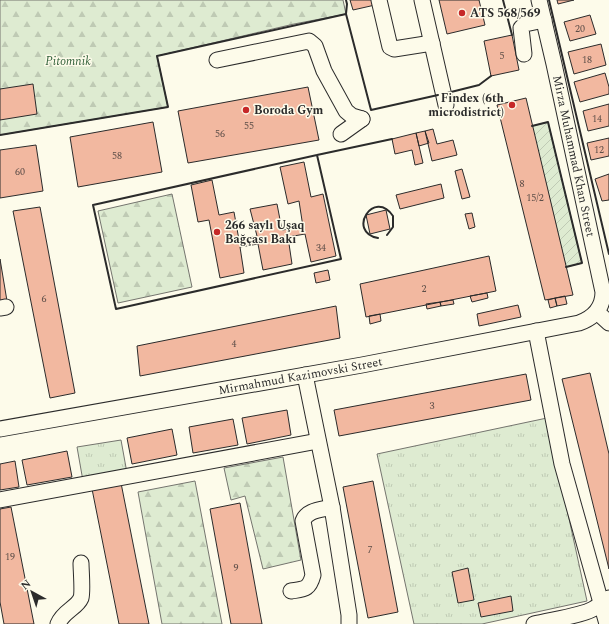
<svg xmlns="http://www.w3.org/2000/svg" width="609" height="624" font-family="Spectral,serif">
<defs>
<pattern id="grass-tufts" width="24" height="20" patternUnits="userSpaceOnUse"><rect width="24" height="20" fill="#deebd1"/><path d="M3 7l-1-3M5 7V3M7 7l1-3M15 17l-1-3M17 17v-4M19 17l1-3" fill="none" stroke="#bfcab4"/></pattern>
<pattern id="forest-firs" width="22" height="20" patternUnits="userSpaceOnUse"><rect width="22" height="20" fill="#deebd1"/><path d="M5 1l3.5 6h-7zM16 11l3.5 6h-7z" fill="#bfcab4"/></pattern>
<pattern id="garden-furrows" width="10" height="10" patternUnits="userSpaceOnUse"><rect width="10" height="10" fill="#deebd1"/><path d="M-1 1l2-2M0 10L10 0M9 11l2-2" fill="none" stroke="#bfcab4"/></pattern>
</defs>
<rect width="100%" height="100%" fill="#fdfbea"/>
<path fill="url(#grass-tufts)" stroke="#74746e" d="M547,418l40,183 -105,23h-68l-37,-170z
M121,440l6,33 -44,8 -6,-34z"/>
<path fill="url(#forest-firs)" stroke="#74746e" d="M0,0h343l3,14 -52,10 -137,32 11,51 -168,28z
M172,194l20,93 -74,16 -20,-92z
M283,457l18,103 -38,9 -18,-73 -14,4 -7,-32z
M195,481l27,143h-60l-24,-132z"/>
<path fill="url(#garden-furrows)" stroke="#74746e" d="M548,122l34,141 -16,4 -34,-141z"/>
<path fill="#f2b8a0" stroke="#2b2b2b" d="M350,0h24l1,5 -22,5z
M439,0h40l6,25 -38,9z
M557,0h17l-16,4z
M590,15l6,19 -26,7 -6,-19z
M512,35l7,35 -28,6 -7,-35z
M601,44l5,21 -32,9 -6,-22z
M605,73l4,14v7l-29,8 -6,-20z
M33,84l4,30 -37,6v-31z
M308,87l11,53 -131,23 -10,-52z
M526,98l47,197 -28,5 -48,-195z
M609,104v22l-21,5 -5,-20z
M153,122l9,50 -84,15 -8,-50z
M433,129l4,15 16,-4 4,15 -25,6 -7,-30z
M425,131l4,12 -10,3 -3,-13z
M416,133l7,30 -8,2 -3,-15 -17,4 -3,-15z
M609,138v18l-18,4 -4,-17z
M36,145l7,46 -43,7v-48z
M304,162l7,35 12,-3 13,62 -25,6 -6,-28 -17,3 4,27 -29,6 -5,-26 -18,3 4,26 -24,5 -11,-58 -11,2 -7,-37 21,-5 7,35 15,-3 5,28 18,-4 -7,-27 27,-5 5,26 21,-3 -4,-26 -11,3 -8,-37z
M462,169l8,28 -8,2 -7,-28z
M609,174v26l-7,1 -7,-22z
M441,184l3,14 -44,11 -4,-14z
M40,207l35,186 -25,5 -37,-187z
M386,210l4,19 -20,5 -4,-19z
M472,213l3,14 -6,2 -4,-15z
M489,256l7,35 -130,26 -6,-33z
M0,259l7,42 -7,1z
M328,270l2,10 -14,3 -2,-10z
M487,293l1,5 -16,4 -2,-6z
M565,296l2,8 -10,2 -2,-8z
M555,298l2,8 -7,2 -2,-8z
M453,300l1,4 -13,2 -1,-4z
M440,302l1,4 -14,3 -1,-5z
M518,305l3,12 -42,9 -2,-12z
M336,306l4,32 -200,38 -3,-30z
M380,314l1,7 -11,3 -1,-8z
M590,373l19,81v115l-47,-190z
M526,374l5,26 -192,36 -5,-26z
M287,410l4,25 -44,9 -5,-26z
M233,419l5,26 -45,8 -4,-26z
M172,429l5,26 -45,9 -5,-26z
M67,451l5,26 -45,8 -5,-25z
M15,461l4,26 -19,3v-26z
M373,481l25,131 -30,6 -25,-131z
M121,483l28,141h-30l-27,-135z
M240,503l22,121h-31l-21,-115z
M11,507l23,117h-30l-4,-22v-93z
M468,568l6,32 -16,3 -6,-31z
M511,596l2,15 -32,6 -3,-14z"/>
<g fill="none" stroke-linecap="round" stroke-linejoin="round">
<defs>
<g id="minor">
<path d="M379,0l11,47 4,2 38,-6"/>
<path d="M422,0l24,105"/>
<path d="M524,54l-3,-26 4,-4 19,-4"/>
<path d="M217,60l92,-19 6,5 9,25 22,40 6,5 10,3"/>
<path d="M341,134l21,-15"/>
<path d="M0,308l6,-1"/>
<path d="M597,312l12,11"/>
<path d="M536,331l26,133 45,160"/>
<path d="M305,375l27,132 17,108v9"/>
<path id="s1" d="M0,429l362,-64 217,-42c14,-5 24,-14 24,-31l-49,-228 -15,-64"/>
<path d="M0,500l318,-59"/>
<path d="M291,591c13,-2 18,-1 22,-16l-10,-54c4,-11 18,-11 29,-14"/>
<path d="M58,624c5,-13 19,-16 23,-26 2,-6 0,-28 0,-35"/>
<path d="M534,624c15,-4 47,-8 59,-15 6,-3 10,-8 16,-11"/>
</g>
</defs>
<use href="#minor" stroke="#2b2b2b" stroke-width="17"/>
<use href="#minor" stroke="#fdfbea" stroke-width="15"/>
<path stroke="#2b2b2b" stroke-width="2" d="M503,0l9,35
M549,0l60,254
M346,14l1,-10 -1,-4
M447,93l32,-8 12,-9
M532,126l16,-4 34,141 -16,4
M0,135l168,-28 -11,-51 189,-42 25,96 67,-15
M317,155l24,104 -225,50 -23,-104 224,-50 75,-16
M378,238c-32,-6 -4,-50 15,-22v11l-6,8"/>
</g>
<g fill="#c62828" stroke="#fdfbea" stroke-width="1.5">
<circle cx="462" cy="13" r="4"/>
<circle cx="512" cy="105" r="4"/>
<circle cx="246" cy="110" r="4"/>
<circle cx="217" cy="232" r="4"/>
</g>
<g text-anchor="middle" stroke-width="3" stroke-linejoin="round" paint-order="stroke">
<g font-size="10" fill="#5d4e48">
<text x="580" y="32">20</text>
<text x="502" y="59">5</text>
<text x="587" y="63">18</text>
<text x="597" y="122">14</text>
<text x="249" y="129">55</text>
<text x="220" y="137">56</text>
<text x="599" y="153">12</text>
<text x="117" y="159">58</text>
<text x="20" y="175">60</text>
<text x="522" y="187">8</text>
<text x="535" y="201">15/2</text>
<text x="321" y="251">34</text>
<text x="424" y="292">2</text>
<text x="44" y="302">6</text>
<text x="234" y="347">4</text>
<text x="432" y="409">3</text>
<text x="370" y="553">7</text>
<text x="10" y="560">19</text>
<text x="236" y="571">9</text>
</g>
<g font-size="12" font-weight="bold" fill="#2b2b2b" stroke="#fdfbea" text-anchor="start">
<text x="470" y="17">ATS 568/569</text>
<text x="504" y="102" text-anchor="end">Findex (6th<tspan x="504" dy="14">microdistrict)</tspan></text>
<text x="254" y="114">Boroda Gym</text>
<text x="225" y="229">266 saylı Uşaq<tspan x="225" dy="14">Bağçası Bakı</tspan></text>
</g>
<g font-size="12" font-style="italic" fill="#34623c" stroke="#fdfbea">
<text x="68" y="65">Pitomnik</text>
</g>
<g font-size="12" fill="#2b2b2b" stroke="#fdfbea">
<text transform="translate(574 156) rotate(78)" y="4">Mirza Muhammad Khan Street</text>
<text dy="4" stroke="none"><textPath href="#s1" startOffset="305">Mirmahmud Kazimovski Street</textPath></text>
</g>
</g>
<g transform="translate(32 592) rotate(320)" stroke="#fdfbea" stroke-width="3" paint-order="stroke">
<path d="M0-3L7 15L0 10L-7 15Z" fill="#2b2b2b"/>
<text y="-6" font-size="11" font-weight="bold" text-anchor="middle" fill="#2b2b2b">N</text>
</g>
</svg>
